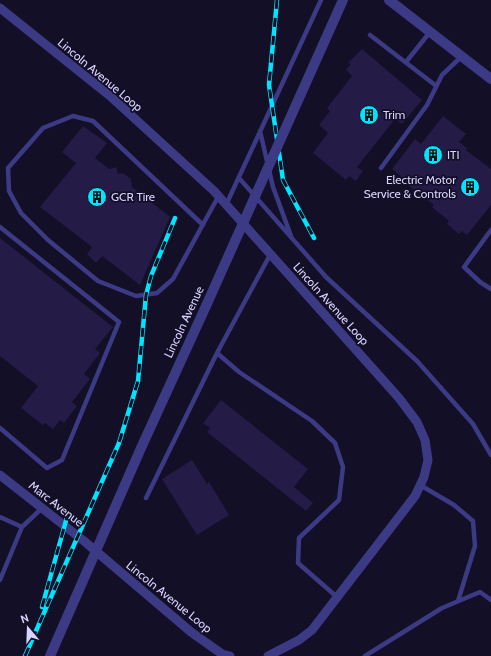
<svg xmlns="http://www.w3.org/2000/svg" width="491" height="656" font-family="Cabin,sans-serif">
<rect width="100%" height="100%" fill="#130f26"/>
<path fill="#241b47" d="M362,49l60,51 -20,24 -7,-5 -38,48 6,4 -7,10 -7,-5 -3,4 -33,-27 15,-20 -9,-8 11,-14 -3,-3 25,-32 -6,-6 5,-6 -3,-1z
M443,116l23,18 -7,8 8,6 -1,2 25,19v36l-24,30 -5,-4 -3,3 -12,-10 2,-3 -17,-14 2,-2 -35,-27 2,-2 -9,-7 23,-30 6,5z
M83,126l24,17 -12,15 14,11 7,-2 2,7 5,-1 8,6 1,8 38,30 -30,68 -38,-29 -6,7 -9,-9 5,-7 -52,-40 36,-44 -14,-11z
M0,238l113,89 -18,22 5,4 -16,21 6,5 -18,23 5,4 -13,17 -4,-3 -7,9 -8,-6 -2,2 -22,-17 17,-22 -38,-30z
M221,400l87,69 -14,18 19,16 -7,8 -99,-79 3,-4 -7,-5z
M192,460l15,24 2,-2 20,33 -32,20 -35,-56z"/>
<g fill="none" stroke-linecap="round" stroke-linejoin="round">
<path stroke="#3d3a85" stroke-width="4.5" d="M370,35l65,50
M406,62l24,-30
M260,131l13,56 18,49
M381,168l46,-63 15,-30 20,-19
M239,178l87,99 91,84 56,63 18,31
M226,205l95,-205
M203,225l-110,-104 -20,-5 -30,12 -35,40 1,23 12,22 27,27 50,41 38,15 21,-3 16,-14 45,-82
M0,227l119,95 -57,138 -15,8 -47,-40
M491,230l-27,37 16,15 11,7
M217,353l22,19 73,49 23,22 8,24 -4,33 -40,38 -1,25 39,34
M420,485l34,20 19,16 2,25 -17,55
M146,498l71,-145 53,-98
M0,517l22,10 20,-19
M0,580l22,-53
M365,656l77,-48 38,-16 11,8"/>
<path stroke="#3d3a85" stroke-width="9" d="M0,8l110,88 104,95 185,207 18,24 8,18 3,20 -4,17 -9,19 -103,134 -13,10 -31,16
M0,475l84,66 107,91 31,22 8,2"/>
<path stroke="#3d3a85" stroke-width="10" d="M389,0l102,79
M50,656l91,-208 65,-142"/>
<defs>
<path id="rail" d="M277,0l-8,85 14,95 31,58
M42,607l25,-90
M25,656l94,-213 19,-62 8,-86 5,-19 24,-58"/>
</defs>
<use href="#rail" stroke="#00e5ff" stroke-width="4.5"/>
<use href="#rail" stroke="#130f26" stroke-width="3" stroke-dasharray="9" stroke-linecap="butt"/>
<path stroke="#3d3a85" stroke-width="10" d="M206,306l137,-306"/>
</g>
<defs>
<symbol id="building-disc" viewBox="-11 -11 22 22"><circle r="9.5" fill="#00e5ff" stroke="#130f26"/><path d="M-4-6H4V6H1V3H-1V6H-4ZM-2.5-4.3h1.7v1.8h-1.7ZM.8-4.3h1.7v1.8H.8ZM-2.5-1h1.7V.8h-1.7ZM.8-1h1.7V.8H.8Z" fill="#111"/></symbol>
</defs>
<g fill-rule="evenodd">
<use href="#building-disc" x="358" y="104" width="22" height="22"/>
<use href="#building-disc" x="422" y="144" width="22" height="22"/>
<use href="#building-disc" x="459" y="176" width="22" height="22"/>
<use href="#building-disc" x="86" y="186" width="22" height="22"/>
</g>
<g text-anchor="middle" stroke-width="3.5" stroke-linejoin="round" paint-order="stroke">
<g font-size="12" fill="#d9d4ff" stroke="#130f26">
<text transform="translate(100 75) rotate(40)" y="4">Lincoln Avenue Loop</text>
<text transform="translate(331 304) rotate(48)" y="4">Lincoln Avenue Loop</text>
<text transform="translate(184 322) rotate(-65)" y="4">Lincoln Avenue</text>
<text transform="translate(56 504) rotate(38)" y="4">Marc Avenue</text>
<text transform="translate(169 597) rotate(39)" y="4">Lincoln Avenue Loop</text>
</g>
<g font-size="12" fill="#d9d4ff" stroke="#130f26" text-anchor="start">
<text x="383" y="119">Trim</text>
<text x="447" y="159">ITI</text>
<text x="456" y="184" text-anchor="end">Electric Motor<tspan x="456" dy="14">Service &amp; Controls</tspan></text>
<text x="111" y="201">GCR Tire</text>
</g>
</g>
<g transform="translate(28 628) rotate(341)" stroke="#130f26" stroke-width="3" paint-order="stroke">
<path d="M0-3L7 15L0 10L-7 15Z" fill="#d9d4ff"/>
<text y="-6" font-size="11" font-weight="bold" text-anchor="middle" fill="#d9d4ff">N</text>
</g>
</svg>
